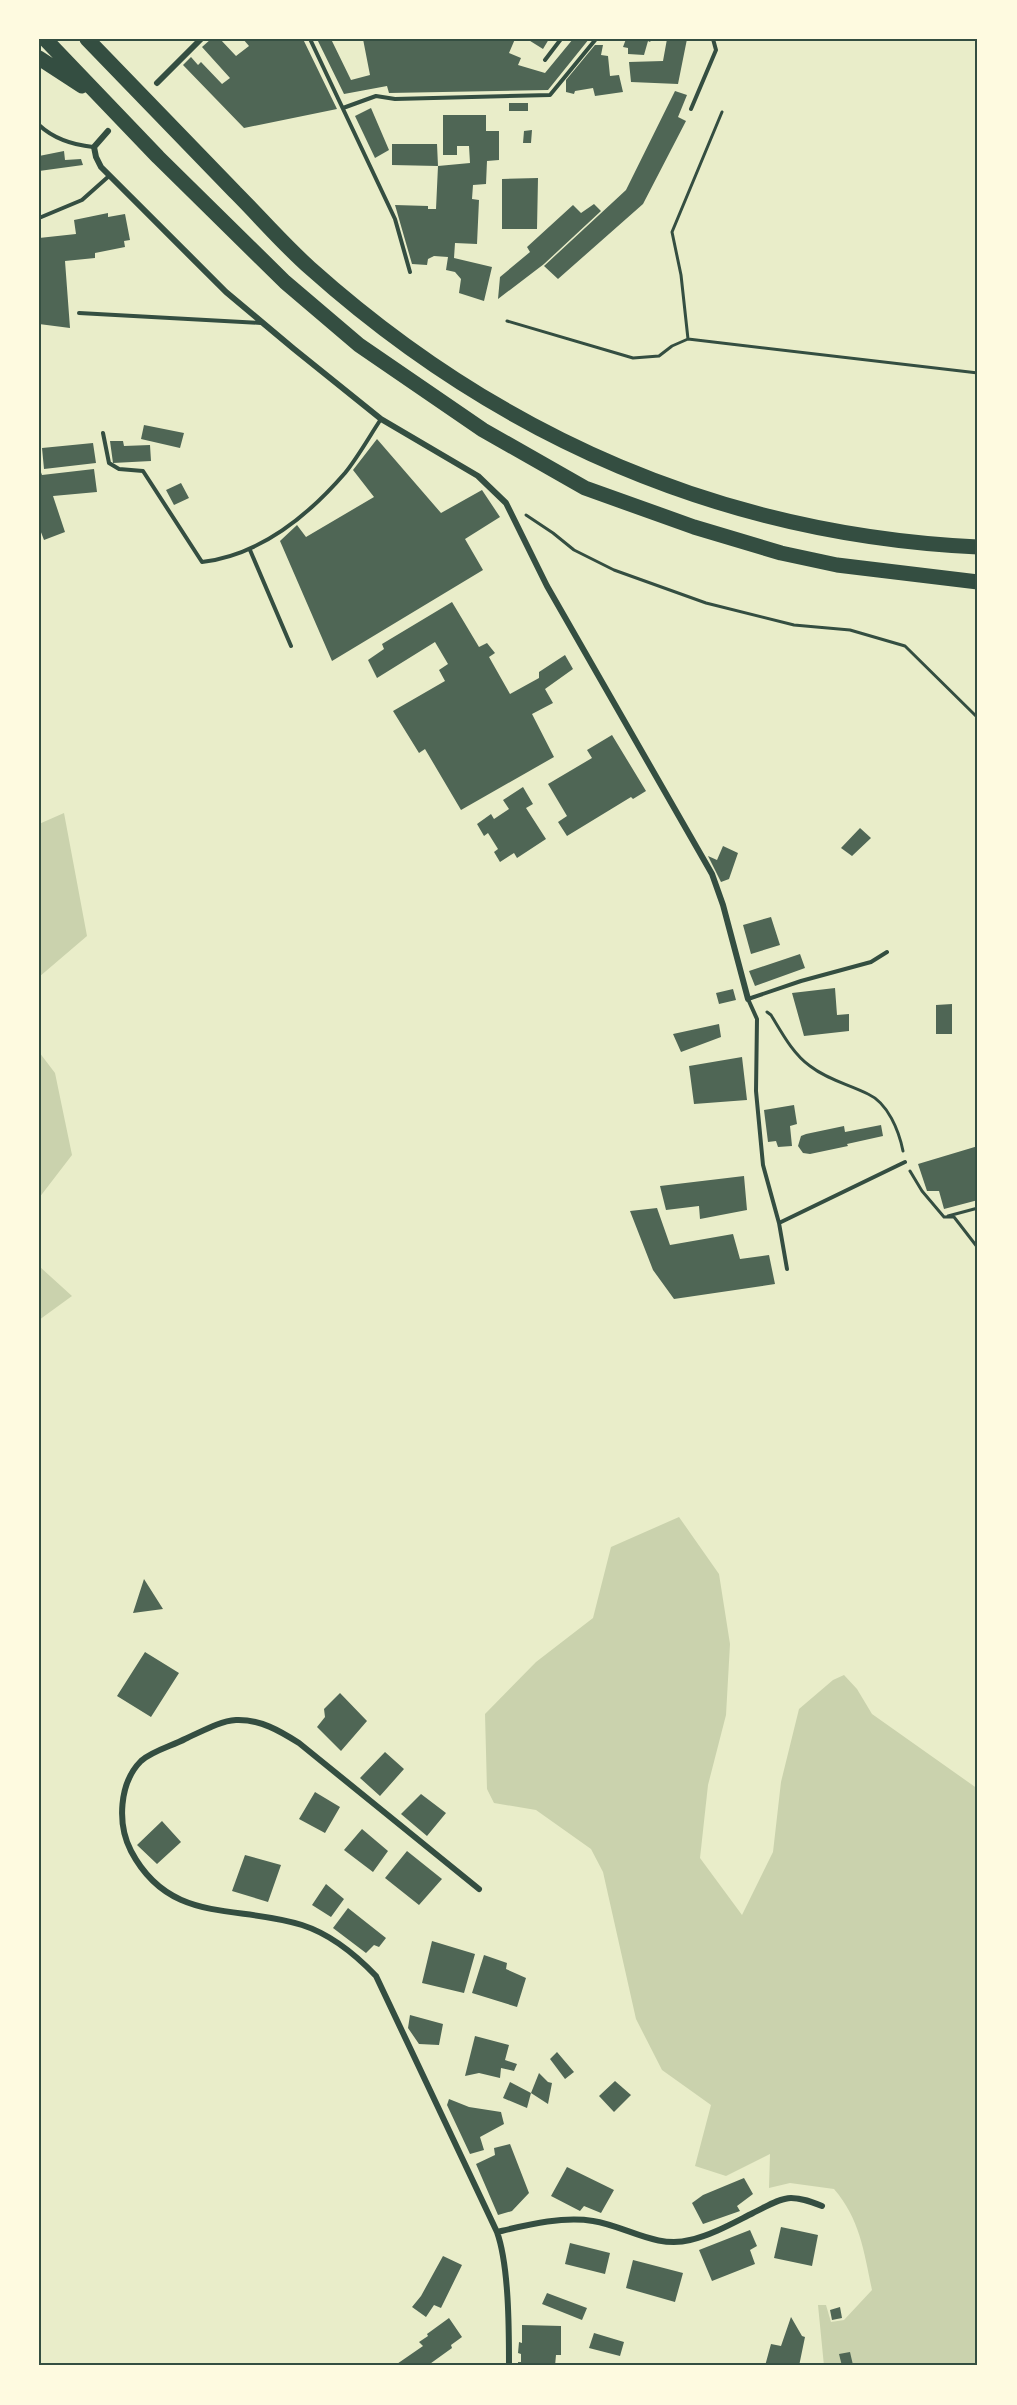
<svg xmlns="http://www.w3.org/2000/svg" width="1017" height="2405" font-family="'Space Grotesk',sans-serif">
<rect width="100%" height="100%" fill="#e9edc9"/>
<path fill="#cad2ad" d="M64,813l23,123 -48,41v-153z
M39,1052l16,21 17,82 -33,43z
M39,1239l1,28 32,29 -33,24z
M679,1517l40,57 11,70 -4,71 -18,70 -8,73 42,57 31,-63 8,-70 18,-73 34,-29 11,-5 13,14 15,25 106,75v577h-154l-6,-61h8l5,17 13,-2 28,-30c-8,-38 -12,-71 -38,-101l-44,-6 -21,5 1,-34 -44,22 -31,-10 16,-61 -49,-35 -26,-51 -33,-147 -12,-23 -55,-39 -42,-7 -7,-14 -2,-75 51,-52 57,-44 18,-71z"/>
<path fill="#4f6655" d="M211,39h9l16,17 13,-10 -6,-7h60l34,70 -93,19 -61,-63 8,-8 7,8 3,-3 21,22 8,-6 -28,-31z
M317,39h14l20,41 19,-5 -7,-36h152l-6,14 12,5 -3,7 27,8 28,-34h16l-41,51 -159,3 -2,-7 -43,8z
M527,39h22l-6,10z
M626,39h26l-2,3 -2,-1 -4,14 -16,-1v-6l-5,-1z
M667,39h20l-9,45 -47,-2 -2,-20 34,-1z
M595,45h8l-2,10 7,1 2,20 9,-1 4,17 -28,4 -2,-8 -18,3 -1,3 -8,-2v-12z
M675,91l12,4 -9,22 8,4 -43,83 -85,75 -14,-13 82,-76z
M509,103h19v8h-19z
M371,108l18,42 -14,8 -20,-42z
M443,115h43v16h13v29l-12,1 -1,23 -13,1 -1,14 7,1 -2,44 -22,-1 -1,15 38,9 -8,34 -25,-8 2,-14 -6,-7 -9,-2 2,-13 -14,-1 -6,3 -1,6 -15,-1 -17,-59 33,1v3h8l2,-43 32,-3 -1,-17h-12v9h-14z
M532,130l-1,13h-8l1,-12z
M392,144h45l1,22 -46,-1z
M64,151l1,9 16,-1 2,6 -44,6v-15z
M538,178l-1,51h-35v-50z
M594,204l7,7 -57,53 -46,35 2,-22 30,-25 -3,-5 46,-42 8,8z
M108,213v4l17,-3 5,26 -6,1 1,6 -30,6v5l-30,3 5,67 -31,-4v-86l37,-4 -2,-14z
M144,425l40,8 -4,15 -39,-9z
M377,439l64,74 41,-23 18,27 -35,22 18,31 -151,91 -52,-120 17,-16 9,12 68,-40 -21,-27z
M110,441h13l1,5 26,-1 1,16 -38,2z
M93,443l3,20 -52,6 -2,-21z
M39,467l3,8 52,-6 3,23 -44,4 12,36 -21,8 -5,-13z
M181,483l8,15 -15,7 -8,-15z
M452,602l27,45 8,-4 8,10 -6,4 21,37 29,-16v-6l26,-17 8,14 -28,20 8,14 -21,11 22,43 -93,53 -36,-61 -6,4 -26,-42 52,-30 -6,-11 9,-6 -13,-22 -58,36 -9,-18 16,-11 -2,-5z
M612,735l34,56 -13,8 -2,-2 -64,39 -9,-14 9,-6 -19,-32 44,-26 -5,-8z
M523,787l10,17 -7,4 20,31 -29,19 -3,-5 -14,9 -6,-10 4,-3 -10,-16 -4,3 -7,-12 14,-10 3,5 15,-10 -6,-9z
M860,828l11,10 -19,18 -11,-8z
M723,846l15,7 -9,26 -8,3 -13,-26 9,4z
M771,917l9,28 -29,9 -8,-29z
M800,954l5,14 -50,18 -6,-15z
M835,988l2,27 12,-1v17l-45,5 -12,-43z
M733,989l3,11 -17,4 -3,-11z
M952,1004v30h-16v-29z
M719,1024l2,13 -40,15 -8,-18z
M742,1057l5,43 -53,4 -5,-38z
M794,1105l3,19 -7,2 2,20 -14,1 -2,-6 -8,1 -4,-32z
M881,1125l2,11 -36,8 1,2 -38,8 -7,-1 -5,-7 3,-10 5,-2 38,-8 1,6z
M978,1146v54l-34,9 -5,-18h-12l-9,-27z
M744,1176l3,34 -47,9 -1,-13 -33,4 -6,-24z
M657,1208l13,37 63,-11 7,25 29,-4 6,29 -101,15 -21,-29 -23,-59z
M144,1579l19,30 -30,4z
M145,1652l34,21 -28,44 -34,-21z
M340,1693l27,28 -26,30 -24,-24 8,-10 -1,-8z
M385,1752l19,17 -24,27 -20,-18z
M315,1792l25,15 -15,26 -26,-14z
M421,1794l25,19 -19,23 -26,-22z
M162,1821l19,21 -24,22 -20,-19z
M362,1829l26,22 -15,21 -29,-22z
M407,1851l35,28 -23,26 -34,-27z
M245,1855l36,10 -13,37 -36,-11z
M326,1884l18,15 -13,18 -19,-12z
M348,1908l38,30 -7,9 -5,-2 -8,8 -33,-25z
M432,1941l43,13 -11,39 -42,-10z
M484,1955l23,8 -1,6 20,9 -9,29 -45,-14z
M410,2015l33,9 -4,21 -20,-1 -11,-16z
M475,2036l34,9 -4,15 12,4 -3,7 -13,-3 -1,10 -21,-5 -14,3z
M557,2052l17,20 -9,7 -15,-20z
M539,2073l9,9 4,1 -4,21 -17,-11z
M615,2081l16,14 -17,17 -15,-16z
M510,2082l21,11 -4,15 -24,-10z
M449,2099l20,8 32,5 3,12 -24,13 4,13 -14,4 -23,-49z
M510,2144l19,49 -17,18 -14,4 -22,-51 19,-9 -1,-7z
M567,2167l47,23 -13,23 -17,-7 -4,5 -29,-15z
M744,2178l9,16 -16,12 3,5 -37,13 -11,-21 11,-8z
M781,2227l37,8 -6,31 -38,-8z
M750,2230l7,16 -7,4 5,14 -43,17 -13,-31z
M570,2243l40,10 -5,21 -40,-10z
M443,2256l19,9 -21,43 -7,-3 -8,12 -14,-10 9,-11z
M633,2260l50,13 -8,29 -49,-14z
M547,2293l40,15 -5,12 -40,-16z
M840,2307l2,11 -10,2 -2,-10z
M791,2317l11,19 3,1 -6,29h-34l6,-22 10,2z
M449,2318l13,19 -11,8 1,3 -25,18h-33l29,-20 -4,-4 9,-6 -1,-2z
M522,2325l39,1v29h-5l-1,11h-37v-4h3v-8l-3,-1 1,-11 3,1z
M594,2333l30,9 -4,14 -31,-8z
M850,2352l3,13 -11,1 -3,-12z"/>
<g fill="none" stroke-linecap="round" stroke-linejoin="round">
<path stroke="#344e41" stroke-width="3" d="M507,321l126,37 26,-2 13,-10 16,-7 290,34
M688,339l-7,-64 -9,-43 50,-120
M526,515l27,18 21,17 40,20 92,33 88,22 56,5 55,16 73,72
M767,1012l4,3c11,18 22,39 39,51 18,14 38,18 58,28 20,9 31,37 35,57
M910,1171l12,20 22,26h10l24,31
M948,1216l30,-8"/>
<path stroke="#344e41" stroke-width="4" d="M310,39l85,180 15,53
M545,60l16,-21
M343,108l33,-12 19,3 155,-4 46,-56
M691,109l25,-59 -3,-11
M39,125c15,14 35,20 54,22
M39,218l43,-18 27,-24
M79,313l182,10
M103,433l6,30 10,6 24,2 59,91c58,-7 105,-45 143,-89 13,-16 24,-36 36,-54
M250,550l41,96
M779,1223l126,-61
M787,1269l-8,-46 -16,-58 -7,-74 1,-72 -9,-20 53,-18 70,-19 16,-10"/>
<path stroke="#344e41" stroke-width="6" d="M157,83l44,-44
M108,131l-14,16 2,10 5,10 125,125 68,57 87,70 97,57 28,27 41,83 165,288 11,31 25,94
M479,1889l-180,-146c-19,-12 -39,-24 -63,-23 -17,1 -35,12 -51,19 -13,7 -33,12 -44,22 -22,22 -24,63 -10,90 39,74 105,53 171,74 28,9 54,30 74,51l121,256c12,34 12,97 12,134
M497,2232c30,-7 65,-16 96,-11 33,5 63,28 97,19 22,-5 43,-17 63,-27 11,-5 26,-15 38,-15 11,0 21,4 31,8"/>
<path stroke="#344e41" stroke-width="15" d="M45,39l113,118 127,125 74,63 124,85 102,58 109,39 87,26 56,12 141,17
M87,39c50,51 99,102 148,153 25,25 48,52 75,76 189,169 413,267 668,279
M39,58l43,28"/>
</g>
<rect width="1017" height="2405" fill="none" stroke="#fefae0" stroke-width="81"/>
<rect x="40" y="40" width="936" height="2324" fill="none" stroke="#344e41" stroke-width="2"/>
</svg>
